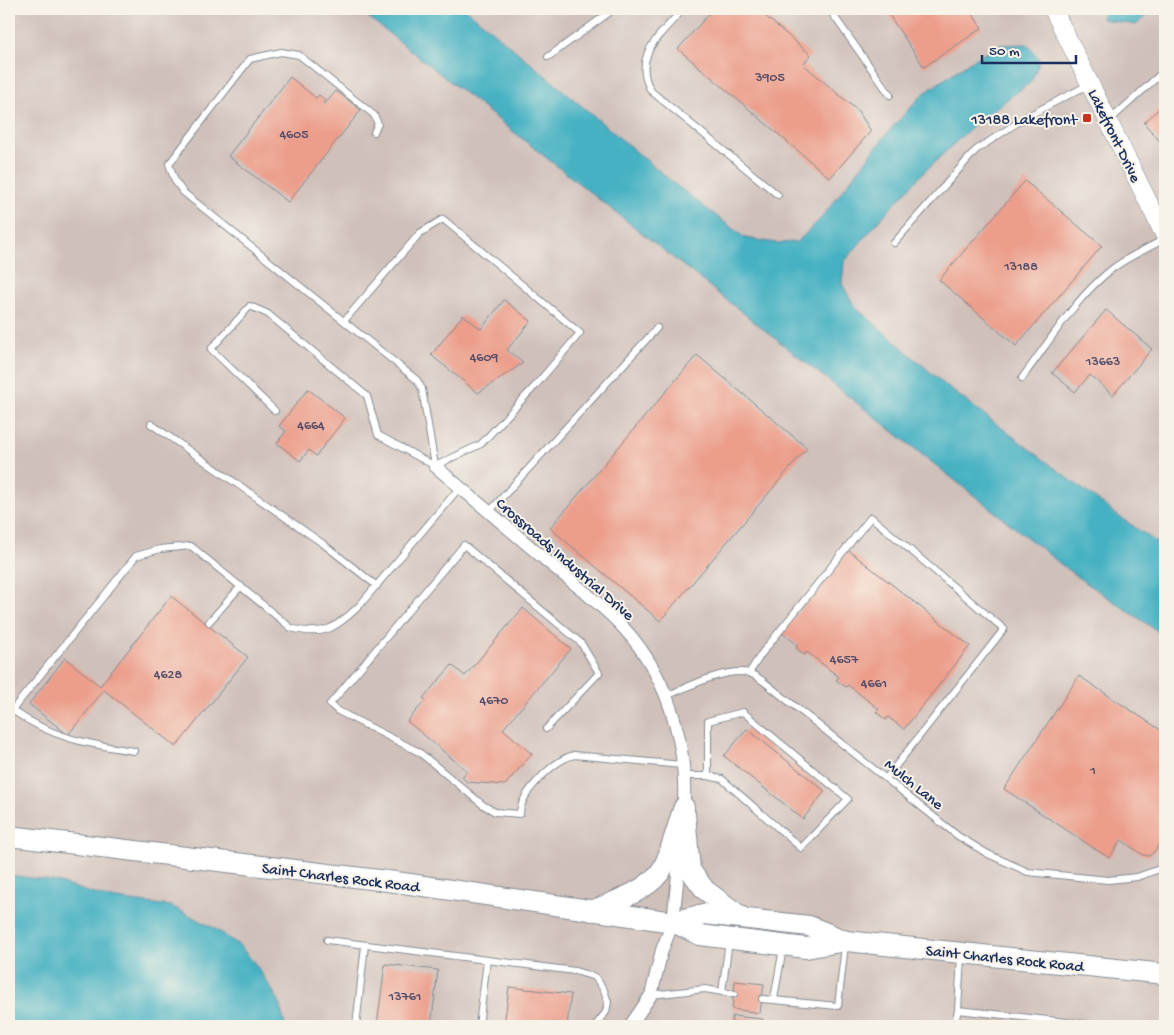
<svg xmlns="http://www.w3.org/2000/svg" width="1174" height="1035" viewBox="0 0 1174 1035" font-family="'Gochi Hand',sans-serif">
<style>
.industrial{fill:#cfc0ba}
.water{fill:#45b1c2;stroke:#307090}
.building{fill:#ec9e8b}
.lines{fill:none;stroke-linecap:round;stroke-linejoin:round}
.lane-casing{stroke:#848a92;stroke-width:8}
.street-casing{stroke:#848a92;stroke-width:14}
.secondary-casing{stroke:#848a92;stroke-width:19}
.primary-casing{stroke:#848a92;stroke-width:22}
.lane{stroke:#fff;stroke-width:6}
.street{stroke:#fff;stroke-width:12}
.secondary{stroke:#fff;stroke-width:18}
.primary{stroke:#fff;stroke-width:20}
.poi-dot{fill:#c8321e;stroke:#f7f3e8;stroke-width:2}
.labels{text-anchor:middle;stroke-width:4;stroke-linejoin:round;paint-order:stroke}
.number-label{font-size:14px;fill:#4f4b69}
.poi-label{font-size:16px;fill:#1b2f5e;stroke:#f7f3e8;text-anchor:end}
.street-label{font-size:16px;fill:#1b2f5e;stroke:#f7f3e8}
</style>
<rect width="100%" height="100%" fill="#f7f3e8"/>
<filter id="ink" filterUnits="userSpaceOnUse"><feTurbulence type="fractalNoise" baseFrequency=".02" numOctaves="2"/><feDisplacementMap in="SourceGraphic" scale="10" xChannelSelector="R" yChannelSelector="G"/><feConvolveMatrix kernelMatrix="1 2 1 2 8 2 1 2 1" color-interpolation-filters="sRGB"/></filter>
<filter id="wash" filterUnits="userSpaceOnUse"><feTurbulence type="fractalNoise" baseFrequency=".0096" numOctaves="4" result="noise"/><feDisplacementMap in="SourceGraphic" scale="20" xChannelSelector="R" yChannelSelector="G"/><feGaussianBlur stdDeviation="1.12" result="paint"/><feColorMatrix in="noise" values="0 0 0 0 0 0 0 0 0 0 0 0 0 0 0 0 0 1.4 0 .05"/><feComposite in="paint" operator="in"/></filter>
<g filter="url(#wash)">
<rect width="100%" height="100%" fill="#eee4c6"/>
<!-- industrial -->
<rect class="industrial" x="9" y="9" width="1156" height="1017"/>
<!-- water -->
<g class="water">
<path d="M 358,9 L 466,9 L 676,185 L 745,238 L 776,243 L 797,242 L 822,217 L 888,132 L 923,94 L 969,62 L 1000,45 L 1027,44 L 1040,60 L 1031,82 L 979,120 L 922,174 L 877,223 L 844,262 L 842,284 L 855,307 L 950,389 L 1117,515 L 1165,548 L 1165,636 L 1076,576 Z"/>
<path d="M 1102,9 L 1155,9 L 1136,25 L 1102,19 Z"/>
<path d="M 9,875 L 53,881 L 108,898 L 171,906 L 214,928 L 239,945 L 256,965 L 279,1001 L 285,1026 L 9,1026 Z"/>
</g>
<g id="blocks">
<!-- building -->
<g class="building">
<path d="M 713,9 L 757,9 L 811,55 L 803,64 L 858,111 L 871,131 L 830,178 L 678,49 Z"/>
<path d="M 885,9 L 969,9 L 982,28 L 924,67 Z"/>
<path d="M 290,77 L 316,98 L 319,95 L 325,100 L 323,103 L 325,104 L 336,91 L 361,110 L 288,202 L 228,156 Z"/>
<path d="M 1165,103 L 1165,147 L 1144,123 Z"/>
<path d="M 1025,181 L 1102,246 L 1016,346 L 939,280 Z"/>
<path d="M 504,300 L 531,321 L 507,350 L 523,363 L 478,393 L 431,355 L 463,315 L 481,329 Z"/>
<path d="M 1106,310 L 1152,349 L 1113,395 L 1090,375 L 1075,392 L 1052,373 Z"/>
<path d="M 697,355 L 807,448 L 660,621 L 550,528 Z"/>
<path d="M 308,389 L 345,418 L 316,456 L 309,450 L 300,461 L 277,443 L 286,431 L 279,426 Z"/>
<path d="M 848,550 L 970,646 L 904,729 L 888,717 L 886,720 L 876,712 L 879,709 L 848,685 L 846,687 L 836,680 L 839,677 L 807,652 L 805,655 L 796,648 L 798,645 L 782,633 Z"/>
<path d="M 171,596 L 248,657 L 176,747 L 104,690 L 68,735 L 29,704 L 65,658 L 100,686 Z"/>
<path d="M 523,608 L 571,649 L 503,729 L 532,754 L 505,785 L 467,782 L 462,777 L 467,771 L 407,721 L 426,700 L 423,698 L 452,665 L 465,676 Z"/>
<path d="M 1079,676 L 1165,733 L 1165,775 L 1159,784 L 1165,788 L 1165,836 L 1154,852 L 1149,856 L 1143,855 L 1121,840 L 1109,858 L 1004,789 Z"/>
<path d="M 747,729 L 825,791 L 803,819 L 724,756 Z"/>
<path d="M 385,964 L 438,970 L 431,1026 L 377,1026 Z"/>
<path d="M 735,981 L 764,984 L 760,1013 L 732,1009 Z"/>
<path d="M 509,987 L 571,994 L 567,1026 L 504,1026 Z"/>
<path d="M 732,1016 L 763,1019 L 762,1026 L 726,1026 L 727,1024 L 732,1025 Z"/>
</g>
</g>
</g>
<g filter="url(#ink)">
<use href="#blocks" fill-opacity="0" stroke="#848a92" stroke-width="1"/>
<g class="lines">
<defs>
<g id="lane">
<path d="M 683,9 C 661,35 631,55 651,91 L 778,195"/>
<path d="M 829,9 L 890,95"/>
<path d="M 548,57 L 614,9"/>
<path d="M 1109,121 L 1165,70"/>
<path d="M 374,132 L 378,124 L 374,115 L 299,55 L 281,52 L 250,59 L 169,164 L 175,181 L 183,192 L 417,380 L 422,389 L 435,466"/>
<path d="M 894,243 L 976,150 L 1026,117 L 1090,84"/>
<path d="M 344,321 L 420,233 L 443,219 L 580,333 L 535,386 L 481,444 L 435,466"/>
<path d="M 1022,378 C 1050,341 1075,298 1112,269 C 1128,257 1147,248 1165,239"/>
<path d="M 275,411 L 211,349 L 250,306 L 268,314 L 367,396 L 378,435 L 435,466"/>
<path d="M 151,424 L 322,543 L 377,586"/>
<path d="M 489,512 L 657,328"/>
<path d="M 1164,518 L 1165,515"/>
<path d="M 209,622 L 241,586"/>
<path d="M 749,673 L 762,653 L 871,517 L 1004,629 L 887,777"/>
<path d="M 666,696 C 688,687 726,667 749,673 C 754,675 759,678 763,681 L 958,836 L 988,854 L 1028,872 L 1108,880 L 1137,877 L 1165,867"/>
<path d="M 12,710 C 52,738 87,744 134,751"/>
<path d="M 9,714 L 136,556 L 160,549 L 191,546 L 291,628 C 324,637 336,628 359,606 L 460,487"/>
<path d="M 546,729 L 599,673 L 581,643 L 464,545 L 330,704 L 338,711 L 419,752 L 483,805 L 495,812 L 520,814 C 520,793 554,760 574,755 L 682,765"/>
<path d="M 683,776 L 708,776 L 722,779 L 801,848 L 848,799 L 743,712 L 708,721 L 708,776"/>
<path d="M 327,940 L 575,971 L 595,977 L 604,990 L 608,1002 L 606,1012 L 595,1026"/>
<path d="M 961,956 L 958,1010 L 1102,1026"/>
<path d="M 722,992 L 729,941"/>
<path d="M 651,995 L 705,989 L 734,994"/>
<path d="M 762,999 L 838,1006 L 845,945"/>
<path d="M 774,999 L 783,948"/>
<path d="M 356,1026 L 365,945"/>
<path d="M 479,1026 L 487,960"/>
<path d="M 954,1026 L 958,1010"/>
</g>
<g id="street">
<path d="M 435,466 C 473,498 510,530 548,562 C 570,580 593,598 614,618 C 666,668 690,743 683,815"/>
<path d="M 630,1026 L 651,995 L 662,950 L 673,922 L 681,845"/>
</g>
<path id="secondary" d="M 1053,9 L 1165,236"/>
<g id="primary">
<path d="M 685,814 L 690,870 L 705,890 L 743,918"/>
<path d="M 9,836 L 396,882 L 673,922 L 700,935 L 806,948 L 846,941 L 1165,974"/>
<path d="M 592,911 C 615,901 652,890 664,866 C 672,848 677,827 684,807"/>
<path d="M 673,922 L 704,914 L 809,926 L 846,941"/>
</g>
</defs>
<!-- lane casing -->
<use href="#lane" class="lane-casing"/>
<!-- street casing -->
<use href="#street" class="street-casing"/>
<!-- secondary casing -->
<use href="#secondary" class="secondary-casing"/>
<!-- primary casing -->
<use href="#primary" class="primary-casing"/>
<!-- lane -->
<use href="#lane" class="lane"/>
<!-- street -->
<use href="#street" class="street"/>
<!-- secondary -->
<use href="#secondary" class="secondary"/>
<!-- primary -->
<use href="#primary" class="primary"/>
</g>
</g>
<!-- markers -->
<rect class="poi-dot" x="1082" y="113" width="10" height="10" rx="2.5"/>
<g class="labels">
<!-- number labels -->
<g class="number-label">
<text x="770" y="81">3905</text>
<text x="294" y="138">4605</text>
<text x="1021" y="270">13188</text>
<text x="484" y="361">4609</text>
<text x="1103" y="365">13663</text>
<text x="311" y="429">4664</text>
<text x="844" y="663">4657</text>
<text x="168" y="678">4628</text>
<text x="874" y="687">4661</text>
<text x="494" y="704">4670</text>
<text x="1093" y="774">1</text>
<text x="405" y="1000">13761</text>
</g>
<!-- poi labels -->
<g class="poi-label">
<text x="1077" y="124">13188 Lakefront</text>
</g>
<!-- street labels -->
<g class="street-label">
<text transform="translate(1116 135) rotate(64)" y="6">Lakefront Drive</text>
<text transform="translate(566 558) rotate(41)" y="6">Crossroads Industrial Drive</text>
<text transform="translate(915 783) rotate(39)" y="6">Mulch Lane</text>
<text transform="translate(341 876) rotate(7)" y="6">Saint Charles Rock Road</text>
<text transform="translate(1005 957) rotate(6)" y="6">Saint Charles Rock Road</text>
</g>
</g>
<!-- margin -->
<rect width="1174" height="1035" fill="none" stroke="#f7f3e8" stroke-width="30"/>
<!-- scale -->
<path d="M982 55v8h94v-8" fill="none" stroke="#1b2f5e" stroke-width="2.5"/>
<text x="989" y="55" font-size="15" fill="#1b2f5e" stroke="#f7f3e8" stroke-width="4" paint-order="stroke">50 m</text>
</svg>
